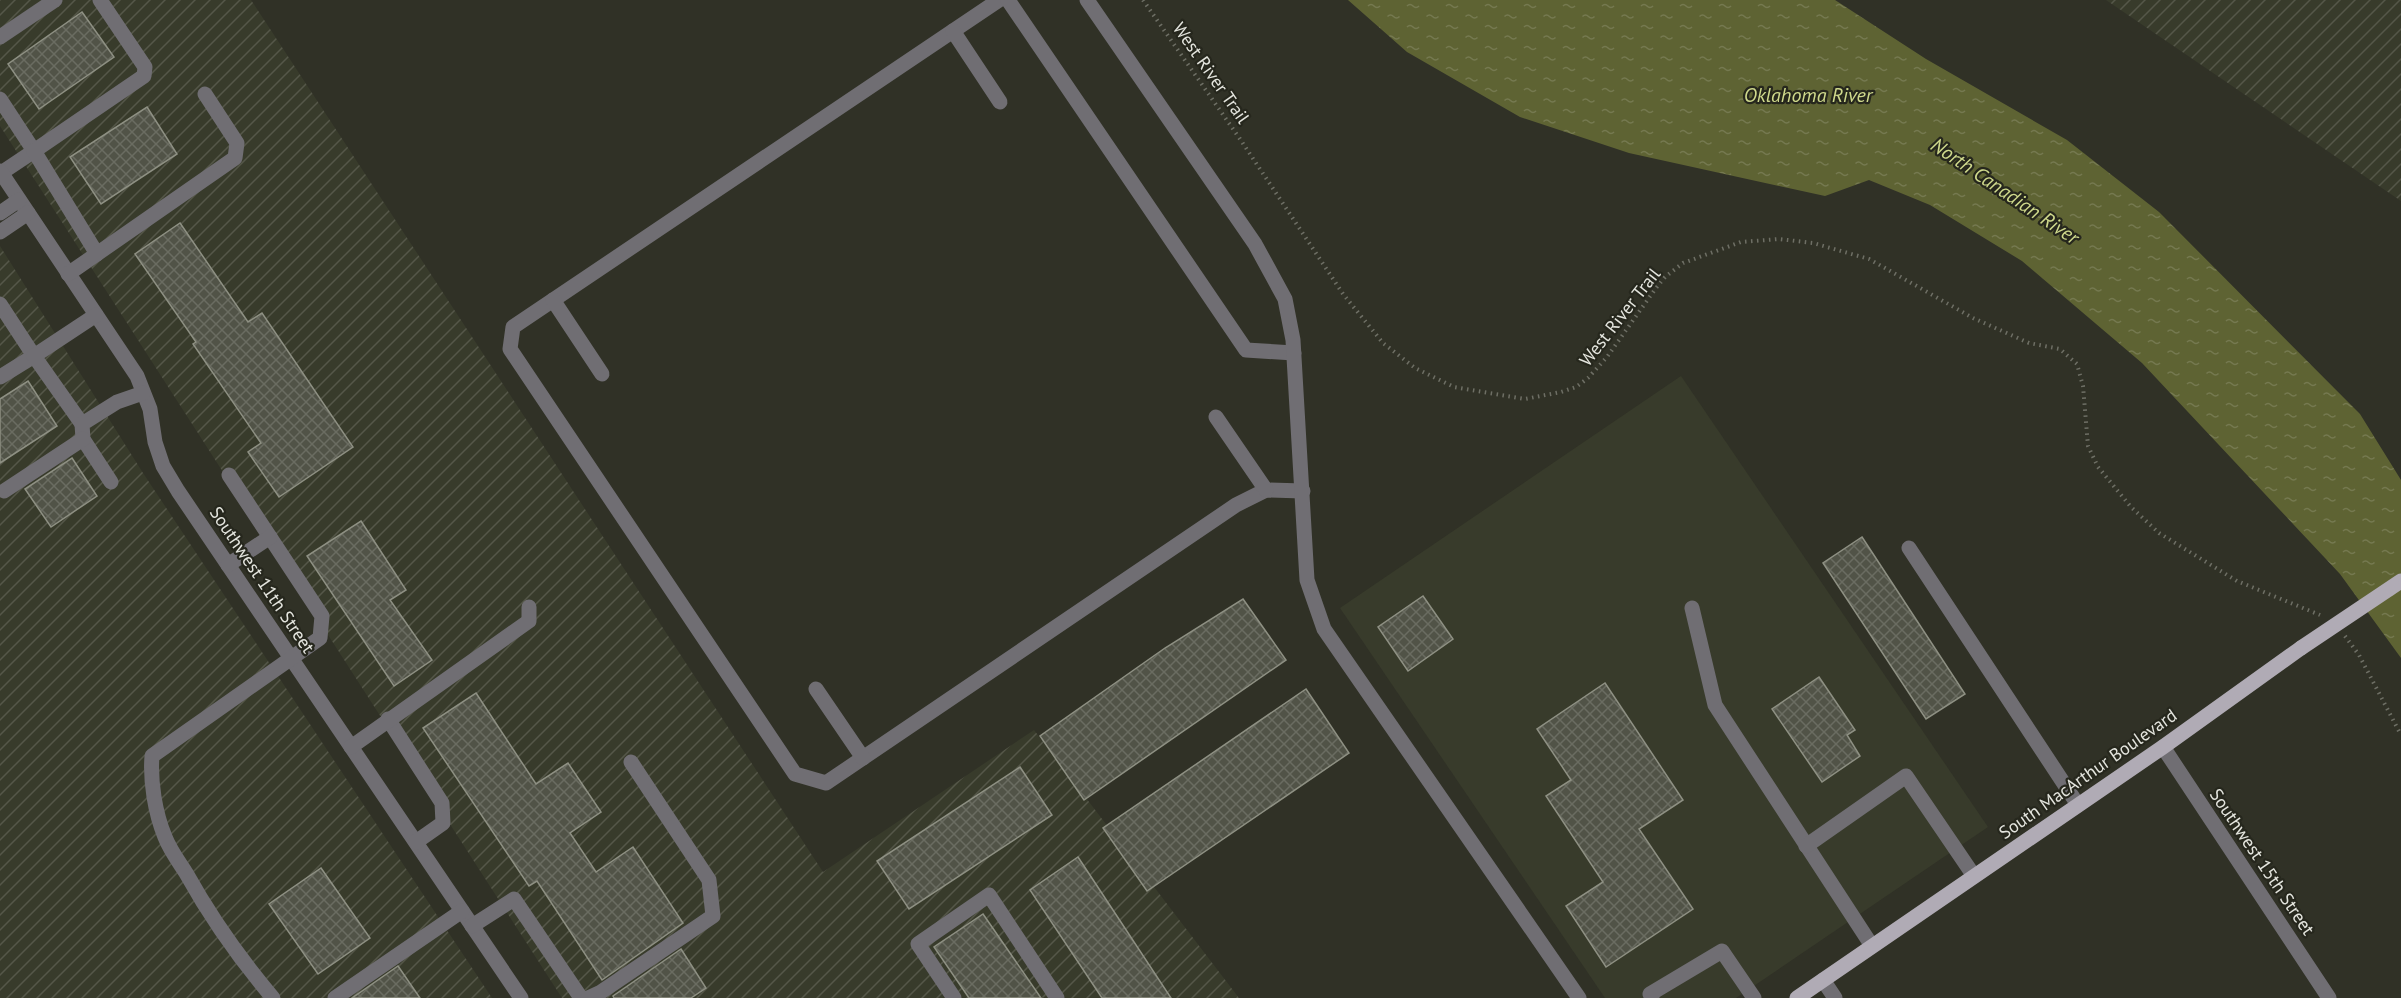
<svg xmlns="http://www.w3.org/2000/svg" width="2401" height="998" viewBox="0 0 2401 998" font-family="'PT Sans',sans-serif">
<style>
.built{fill:#383b2b}
.industrial{fill:url(#industrial-furrows)}
.water{fill:url(#water-ripples)}
.building{fill:url(#building-cross-hatch);stroke:#8e9083;stroke-width:1.5}
.lines{fill:none;stroke-linecap:round;stroke-linejoin:round}
.path{stroke:#6e6f65;stroke-width:4;stroke-dasharray:1.5 4.5;stroke-linecap:butt}
.minor{stroke:#706e73;stroke-width:15}
.major{stroke:#b0abb5;stroke-width:15}
.major-bridge{stroke:#b0abb5;stroke-width:15}
.labels{text-anchor:middle;stroke-width:4.5;stroke-linejoin:round;paint-order:stroke}
.street-label{font-size:18px;fill:#e4e5de;stroke:#26271d}
.water-label{font-size:20px;font-style:italic;fill:#cfd98c;stroke:#26271d}
</style>
<defs>
<pattern id="industrial-furrows" width="10" height="10" patternUnits="userSpaceOnUse" patternTransform="scale(1.5)"><rect width="10" height="10" fill="#383b2b"/><path d="M-1 1l2-2M0 10L10 0M9 11l2-2" fill="none" stroke="#555749"/></pattern>
<pattern id="water-ripples" width="26" height="14" patternUnits="userSpaceOnUse" patternTransform="scale(1.5)"><rect width="26" height="14" fill="#5e6333"/><path d="M2 4q2-2 4 0t4 0M15 11q2-2 4 0t4 0" fill="none" stroke="#757950"/></pattern>
<pattern id="building-cross-hatch" width="8" height="8" patternUnits="userSpaceOnUse" patternTransform="scale(1.5)"><rect width="8" height="8" fill="#515347"/><path d="M0 0l8 8M0 8l8-8" fill="none" stroke="#6a6c61"/></pattern>
</defs>
<rect width="100%" height="100%" fill="#303126"/>
<!-- built -->
<path class="built" d="M 1681,376 L 1988,827 L 1736,998 L 1605,998 L 1340,608 Z"/>
<!-- industrial -->
<g class="industrial">
<path d="M 0,0 L 251,0 L 823,872 L 1034,730 L 1239,998 L 562,998 L 0,126 Z"/>
<path d="M 2106,0 L 2401,0 L 2401,201 Z"/>
<path d="M 0,246 L 143,473 L 492,998 L 0,998 Z"/>
</g>
<!-- water -->
<path class="water" d="M 1348,0 L 1835,0 L 1926,59 L 2067,140 L 2159,212 L 2360,414 L 2401,480 L 2401,658 L 2340,574 L 2142,363 L 2022,261 L 1930,205 L 1869,180 L 1825,196 L 1629,153 L 1520,117 L 1407,52 Z"/>
<!-- building -->
<g class="building">
<path d="M 82,12 L 114,57 L 39,109 L 8,64 Z"/>
<path d="M 147,107 L 177,154 L 101,204 L 70,157 Z"/>
<path d="M 180,223 L 248,322 L 262,313 L 353,447 L 279,497 L 248,452 L 261,443 L 193,344 L 196,342 L 135,254 Z"/>
<path d="M 28,381 L 57,426 L 0,463 L 0,399 Z"/>
<path d="M 72,458 L 97,496 L 51,527 L 25,489 Z"/>
<path d="M 361,521 L 406,590 L 390,600 L 432,660 L 394,686 L 307,556 Z"/>
<path d="M 1862,537 L 1965,694 L 1926,719 L 1823,563 Z"/>
<path d="M 1423,596 L 1453,639 L 1408,671 L 1378,627 Z"/>
<path d="M 1243,599 L 1286,660 L 1084,800 L 1040,736 L 1165,648 Z"/>
<path d="M 1819,677 L 1855,730 L 1847,735 L 1860,756 L 1822,782 L 1772,709 Z"/>
<path d="M 1605,683 L 1683,800 L 1639,829 L 1693,909 L 1606,967 L 1566,906 L 1603,882 L 1546,796 L 1571,780 L 1537,729 Z"/>
<path d="M 1306,689 L 1349,753 L 1147,891 L 1103,828 Z"/>
<path d="M 476,693 L 536,784 L 568,763 L 601,812 L 570,833 L 596,872 L 633,847 L 683,923 L 602,980 L 537,881 L 529,886 L 423,728 Z"/>
<path d="M 1020,767 L 1052,815 L 909,909 L 877,861 Z"/>
<path d="M 1078,857 L 1171,998 L 1102,998 L 1030,890 Z"/>
<path d="M 321,868 L 370,938 L 318,974 L 269,904 Z"/>
<path d="M 983,914 L 1041,998 L 969,998 L 934,947 Z"/>
<path d="M 681,949 L 706,988 L 691,998 L 614,998 L 613,996 Z"/>
<path d="M 398,966 L 420,998 L 352,998 Z"/>
</g>
<g class="lines">
<!-- path -->
<g class="path">
<path d="M 1143,0 L 1240,139 L 1343,294 L 1383,343 L 1415,368 L 1454,387 L 1525,399 L 1561,392 L 1576,387 L 1588,378 L 1607,357 L 1656,288 L 1665,277 L 1683,263 L 1741,242 L 1779,239 L 1813,243 L 1869,259 L 1973,318 L 2029,343 L 2060,349 L 2077,364 L 2083,386 L 2088,446 L 2098,467 L 2131,507 L 2159,533 L 2237,581 L 2320,615"/>
<path d="M 2345,636 L 2359,655 L 2401,735"/>
</g>
<!-- minor -->
<g class="minor">
<path d="M 999,0 L 513,327 L 510,349 L 795,774 L 826,783 L 1236,505 L 1266,490 L 1303,491"/>
<path d="M 1008,0 L 1246,350 L 1294,353"/>
<path d="M 1087,0 L 1255,244 L 1285,299 L 1293,340 L 1307,580 L 1324,629 L 1579,998"/>
<path d="M 953,31 L 1000,102"/>
<path d="M 0,37 L 55,0"/>
<path d="M 0,99 L 34,151 L 1,173"/>
<path d="M 0,171 L 137,376 L 150,409 L 155,442 L 163,466 L 178,491 L 521,998"/>
<path d="M 0,213 L 19,200"/>
<path d="M 0,232 L 28,213"/>
<path d="M 97,254 L 34,151 L 144,76 L 145,67 L 100,0"/>
<path d="M 68,274 L 235,158 L 237,143 L 205,94"/>
<path d="M 553,300 L 602,374"/>
<path d="M 0,304 L 34,356 L 0,377"/>
<path d="M 1216,417 L 1266,490"/>
<path d="M 82,424 L 34,356 L 96,315"/>
<path d="M 229,475 L 322,616 L 320,638 L 152,756 C 150,781 155,813 165,837 C 170,850 179,862 186,873 C 211,918 240,959 273,998"/>
<path d="M 111,482 L 83,439 L 82,424 L 117,402 L 143,393"/>
<path d="M 4,491 L 83,439"/>
<path d="M 1909,548 L 2078,805"/>
<path d="M 228,565 L 270,537"/>
<path d="M 1692,608 L 1715,705 L 1872,946"/>
<path d="M 816,689 L 863,758"/>
<path d="M 388,719 L 442,803 L 443,823 L 416,842"/>
<path d="M 351,747 L 529,621 L 529,607"/>
<path d="M 2163,747 L 2329,998"/>
<path d="M 1806,846 L 1906,776 L 1974,876"/>
<path d="M 472,926 L 514,899 L 581,998"/>
<path d="M 1823,980 L 1835,998"/>
<path d="M 335,998 L 462,911"/>
<path d="M 588,998 L 601,992 L 713,916 L 709,880 L 631,762"/>
<path d="M 954,998 L 918,944 L 989,895 L 1057,998"/>
<path d="M 1652,998 L 1650,994 L 1722,951 L 1754,998"/>
</g>
<!-- major -->
<path class="major" d="M 1797,998 L 2163,747 L 2301,648"/>
<!-- major-bridge -->
<path class="major-bridge" d="M 2301,648 L 2401,581"/>
</g>
<g class="labels">
<!-- street labels -->
<g class="street-label">
<text transform="translate(1211 73) rotate(55)" y="6">West River Trail</text>
<text transform="translate(1620 317) rotate(-52)" y="6">West River Trail</text>
<text transform="translate(262 580) rotate(56)" y="6">Southwest 11th Street</text>
<text transform="translate(2088 774) rotate(-35)" y="6">South MacArthur Boulevard</text>
<text transform="translate(2262 862) rotate(56)" y="6">Southwest 15th Street</text>
</g>
<!-- water labels -->
<g class="water-label">
<text x="1808" y="102">Oklahoma River</text>
<text transform="translate(2005 191) rotate(34)" y="7">North Canadian River</text>
</g>
</g>
</svg>
